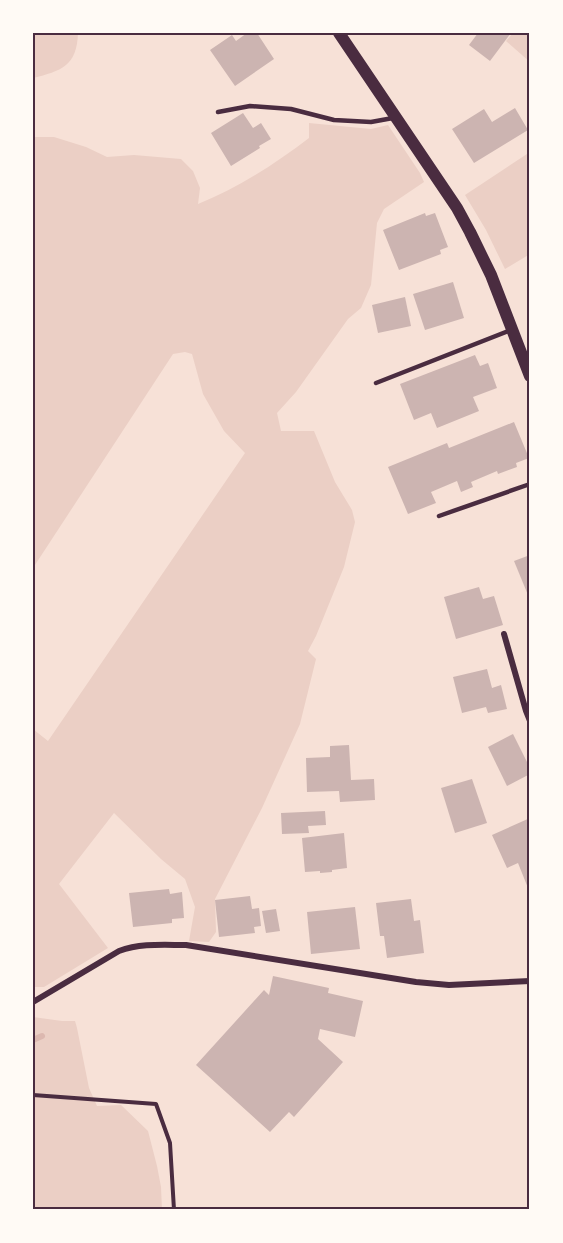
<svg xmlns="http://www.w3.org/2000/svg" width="563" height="1243" viewBox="0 0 563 1243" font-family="'Fira Sans Condensed',sans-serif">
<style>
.green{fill:#ebcfc5}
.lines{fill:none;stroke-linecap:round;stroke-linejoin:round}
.stream{stroke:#dcb8b0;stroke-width:6}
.building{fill:#ccb4b1}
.path{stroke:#4a2c40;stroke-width:4}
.service{stroke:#4a2c40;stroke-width:4.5}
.minor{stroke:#4a2c40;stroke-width:6}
.secondary{stroke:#4a2c40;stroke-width:12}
.neatline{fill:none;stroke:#4a2c40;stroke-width:2}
</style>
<rect width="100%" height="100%" fill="#f7e1d7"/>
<!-- green -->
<g class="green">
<path d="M 33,33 L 78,33 C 77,66 61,71 33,78 Z"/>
<path d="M 513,33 L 530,33 L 530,62 L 506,41 Z"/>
<path d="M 309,123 L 371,129 L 388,125 L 420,173 L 424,182 L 384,209 L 377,223 L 371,285 L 361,308 L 348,319 L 296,392 L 277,413 L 281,431 L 314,431 L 335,482 L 352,510 L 355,522 L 344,567 L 316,636 L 308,651 L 316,659 L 300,724 L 262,808 L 215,899 L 216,932 L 209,942 L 189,941 L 195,907 L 185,879 L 161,859 L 114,813 L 59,884 L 108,948 L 44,987 L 33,987 L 33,729 L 48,741 L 245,453 L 224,431 L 203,394 L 192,354 L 185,352 L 173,354 L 33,568 L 33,137 L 54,137 L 86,147 L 107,157 L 134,155 L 181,159 L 193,171 L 200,188 L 198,204 C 238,188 275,164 309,138 Z"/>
<path d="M 530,152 L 530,254 L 505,269 L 486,230 L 465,195 Z"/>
<path d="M 33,1017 L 62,1021 L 75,1021 L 77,1028 L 89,1088 L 97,1106 L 121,1105 L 148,1131 L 157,1166 L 161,1187 L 162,1210 L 33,1210 Z"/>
</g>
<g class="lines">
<!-- stream -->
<path class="stream" d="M 33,1040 L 42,1036"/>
</g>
<!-- building -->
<g class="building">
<path d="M 247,33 L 257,33 L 274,59 L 235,86 L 210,50 L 232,35 L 236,41 Z"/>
<path d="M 478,33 L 511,33 L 490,61 L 469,45 Z"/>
<path d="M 515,108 L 528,130 L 474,163 L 452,129 L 484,109 L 492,122 Z"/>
<path d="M 243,113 L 253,128 L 261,123 L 271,139 L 259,146 L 260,148 L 231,166 L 211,133 Z"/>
<path d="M 425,213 L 426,216 L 435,213 L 448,247 L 440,250 L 441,254 L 399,270 L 383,230 Z"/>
<path d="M 453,282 L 464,318 L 425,330 L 413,294 Z"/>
<path d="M 405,297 L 411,326 L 378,333 L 372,305 Z"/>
<path d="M 475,355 L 480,366 L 488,363 L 497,388 L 473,397 L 479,411 L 437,428 L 431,413 L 414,420 L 400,384 Z"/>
<path d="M 514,422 L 529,458 L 516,463 L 517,467 L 498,474 L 497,471 L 471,482 L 473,487 L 461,492 L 457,481 L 431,492 L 436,503 L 408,514 L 388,467 L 447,443 L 449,448 Z"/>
<path d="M 530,555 L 530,594 L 528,595 L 514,561 Z"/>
<path d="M 479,587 L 483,599 L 494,596 L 503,625 L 456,639 L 444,597 Z"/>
<path d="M 487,669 L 492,688 L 501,685 L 507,709 L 488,713 L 486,707 L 462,713 L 453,677 Z"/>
<path d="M 513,734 L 530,768 L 530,774 L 507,786 L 488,747 Z"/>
<path d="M 349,745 L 351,780 L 374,779 L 375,800 L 340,802 L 339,791 L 307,792 L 306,758 L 330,757 L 330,746 Z"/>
<path d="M 472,779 L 487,823 L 455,833 L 441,788 Z"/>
<path d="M 325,811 L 326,825 L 308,826 L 309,833 L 282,834 L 281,813 Z"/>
<path d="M 530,818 L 530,887 L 528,888 L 518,863 L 507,868 L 492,835 Z"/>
<path d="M 344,833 L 347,868 L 332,870 L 332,872 L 320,873 L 320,871 L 305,872 L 302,838 Z"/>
<path d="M 169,889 L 170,894 L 182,892 L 184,918 L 172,919 L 172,923 L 133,927 L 129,893 Z"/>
<path d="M 250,896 L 252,909 L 259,908 L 261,926 L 254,927 L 255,933 L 219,937 L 215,900 Z"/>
<path d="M 411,899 L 414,921 L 420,920 L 424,953 L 387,958 L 384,936 L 380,936 L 376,903 Z"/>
<path d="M 355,907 L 360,949 L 311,954 L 307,912 Z"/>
<path d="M 276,909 L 280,931 L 266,933 L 262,911 Z"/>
<path d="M 273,976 L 329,988 L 328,993 L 363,1001 L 355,1037 L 320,1029 L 318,1039 L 343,1062 L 294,1117 L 289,1112 L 270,1132 L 196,1065 L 264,990 L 269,995 Z"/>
</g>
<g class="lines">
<!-- path -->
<path class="path" d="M 33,1095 L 156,1104 L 170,1143 L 174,1210"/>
<!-- service -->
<g class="service">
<path d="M 218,112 L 250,106 L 291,109 L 334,120 L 371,122 L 393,118"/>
<path d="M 376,383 L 511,330"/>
<path d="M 439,516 L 530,484"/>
</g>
<!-- minor -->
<g class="minor">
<path d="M 504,634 L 526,711 L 530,721"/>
<path d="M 33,1002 L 119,951 C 141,943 163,945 186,945 L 416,982 L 449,985 L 530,981"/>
</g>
<!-- secondary -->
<path class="secondary" d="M 339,33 L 457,208 L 470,232 L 491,275 L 530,376"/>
</g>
<!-- border -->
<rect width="563" height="1243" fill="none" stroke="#fffaf5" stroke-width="69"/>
<rect x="34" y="34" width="494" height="1174" class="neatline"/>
</svg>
